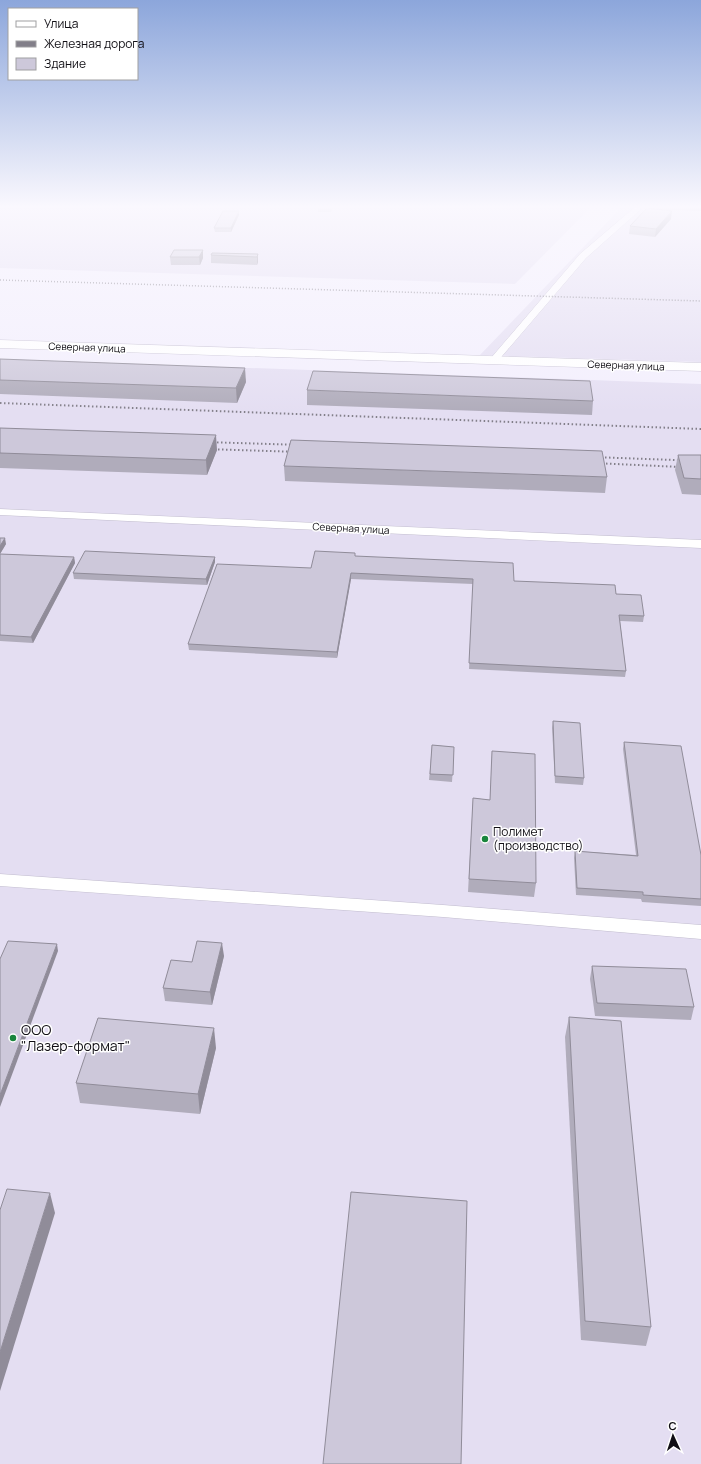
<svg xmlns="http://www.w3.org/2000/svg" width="701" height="1464" viewBox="0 0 701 1464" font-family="Manrope,sans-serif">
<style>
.built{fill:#e4def2}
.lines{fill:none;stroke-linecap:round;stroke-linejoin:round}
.street-casing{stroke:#c2bdcf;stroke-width:1}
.secondary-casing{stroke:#c2bdcf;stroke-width:1}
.street{fill:#fff;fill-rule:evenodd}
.secondary{fill:#fff;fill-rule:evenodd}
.rail-far1{stroke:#827f89;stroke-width:1.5;stroke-dasharray:1 2;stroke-linecap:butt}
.rail{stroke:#827f89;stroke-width:2;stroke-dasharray:1.5 2.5;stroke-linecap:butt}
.wall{fill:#b0acbb}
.shaded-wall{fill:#908c99}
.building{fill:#cdc8da;stroke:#908c99}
.poi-dot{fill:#19853c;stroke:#fff;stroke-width:1.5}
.labels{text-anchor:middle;stroke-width:3;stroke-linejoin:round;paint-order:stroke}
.far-street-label{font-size:10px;fill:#100e14;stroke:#fff}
.poi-label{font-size:12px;fill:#100e14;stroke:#fff;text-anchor:start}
.near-poi-label{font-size:14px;fill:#100e14;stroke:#fff;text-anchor:start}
</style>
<rect width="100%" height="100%" fill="#f3effd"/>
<!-- built -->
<g class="built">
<path d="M 0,208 L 590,208 L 515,284 L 0,268 Z"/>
<path d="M 618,208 L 701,208 L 701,362 L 480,355 L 618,211 Z"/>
<path d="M 0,359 L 701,384 L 701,1464 L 0,1464 Z"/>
</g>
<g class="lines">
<defs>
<g id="street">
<path d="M 634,208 L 640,208 L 640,210 L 586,258 L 497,362 L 491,362 L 489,360 L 491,358 L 580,254 Z"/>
<path d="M 0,509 L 701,540 L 701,548 L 0,515 Z"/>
<path d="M 0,874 L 443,905 L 701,925 L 701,939 L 443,917 L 0,886 Z"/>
</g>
<path id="secondary" d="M 0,340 L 701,363 L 701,371 L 0,348 Z"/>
</defs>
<!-- street casing -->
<use href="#street" class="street-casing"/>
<!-- secondary casing -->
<use href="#secondary" class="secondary-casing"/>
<!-- street -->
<use href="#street" class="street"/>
<!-- secondary -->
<use href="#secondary" class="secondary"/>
<!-- rail-far1 -->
<path class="rail-far1" d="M 0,280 L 701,301"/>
<!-- rail -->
<g class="rail">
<path d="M 0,403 L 701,429"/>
<path d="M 205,442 L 301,445"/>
<path d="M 206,449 L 300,452"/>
<path d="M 593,457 L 701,461"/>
<path d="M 594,463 L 701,468"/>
</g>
</g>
<!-- wall -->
<g class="wall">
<path d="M 318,208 L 333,208 L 331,212 L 318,212 Z"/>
<path d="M 646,208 L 701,208 L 701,211 L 671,210 L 671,219 L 655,237 L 629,234 L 630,226 L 646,209 Z"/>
<path d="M 239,215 L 231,232 L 215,232 L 214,228 Z"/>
<path d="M 203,250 L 203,258 L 200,265 L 171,265 L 170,257 Z"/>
<path d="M 258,254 L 258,262 L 257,265 L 211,263 L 211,255 Z"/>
<path d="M 0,359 L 246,382 L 237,403 L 0,394 Z"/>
<path d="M 307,390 L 593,401 L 592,415 L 307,405 Z"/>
<path d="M 0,428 L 217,450 L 207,475 L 0,468 Z"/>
<path d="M 678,455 L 701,455 L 701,495 L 682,494 L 675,470 Z"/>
<path d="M 284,466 L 607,477 L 605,493 L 285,481 Z"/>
<path d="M 0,538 L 6,544 L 0,554 L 74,557 L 75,563 L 33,643 L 0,641 Z"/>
<path d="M 355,553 L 355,556 L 514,581 L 616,594 L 644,616 L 643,622 L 620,621 L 626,671 L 625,677 L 469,669 L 473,584 L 351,579 L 337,658 L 189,650 L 188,644 L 311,568 Z"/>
<path d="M 215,557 L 215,562 L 207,585 L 74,579 L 73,573 Z"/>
<path d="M 553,721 L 584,778 L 583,785 L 555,783 L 552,728 Z"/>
<path d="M 624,742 L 701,855 L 701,906 L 642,902 L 641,899 L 576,895 L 574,858 L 575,851 L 636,855 L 623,749 Z"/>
<path d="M 432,745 L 454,747 L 452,782 L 429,780 Z"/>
<path d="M 492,751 L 536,883 L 534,897 L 468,892 L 473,798 L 490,800 Z"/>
<path d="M 224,956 L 212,1005 L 165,1001 L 163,988 L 192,962 Z"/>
<path d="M 592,966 L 694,1007 L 691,1020 L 595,1016 L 590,979 Z"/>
<path d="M 569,1017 L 651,1327 L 646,1346 L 581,1340 L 565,1037 Z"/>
<path d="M 216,1048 L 200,1114 L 80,1103 L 76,1083 Z"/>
</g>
<!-- shaded-wall -->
<g class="shaded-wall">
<path d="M 239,211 L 239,215 L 231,232 L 231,228 Z"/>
<path d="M 672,211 L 671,219 L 655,237 L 656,229 Z"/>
<path d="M 203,250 L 203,258 L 200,265 L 199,257 Z"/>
<path d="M 258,254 L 258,262 L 257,265 L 257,257 Z"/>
<path d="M 245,368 L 246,382 L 237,403 L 236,388 Z"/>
<path d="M 216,435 L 217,450 L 207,475 L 206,460 Z"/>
<path d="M 5,538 L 6,544 L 0,554 L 0,546 Z"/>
<path d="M 74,557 L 75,563 L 33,643 L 31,637 Z"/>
<path d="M 215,557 L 215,562 L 207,585 L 206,579 Z"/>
<path d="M 351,573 L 351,579 L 337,658 L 337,652 Z"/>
<path d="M 222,943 L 224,956 L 212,1005 L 210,992 Z"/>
<path d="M 57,944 L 58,951 L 0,1107 L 0,1095 Z"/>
<path d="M 214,1028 L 216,1048 L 200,1114 L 198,1094 Z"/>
<path d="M 50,1193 L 55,1213 L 0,1391 L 0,1352 Z"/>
</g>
<!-- building -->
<g class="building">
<path d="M 647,208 L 672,211 L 656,229 L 630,226 Z"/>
<path d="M 223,211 L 239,211 L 231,228 L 214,228 Z"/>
<path d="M 174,250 L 203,250 L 199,257 L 170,257 Z"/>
<path d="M 212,253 L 258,254 L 257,257 L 211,255 Z"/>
<path d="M 0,359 L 245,368 L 236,388 L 0,380 Z"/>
<path d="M 313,371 L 590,381 L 593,401 L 307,390 Z"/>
<path d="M 0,428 L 216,435 L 206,460 L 0,453 Z"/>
<path d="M 291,440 L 602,451 L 607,477 L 284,466 Z"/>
<path d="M 678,455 L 701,455 L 701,479 L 684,478 Z"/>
<path d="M 0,538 L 5,538 L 0,546 Z"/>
<path d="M 85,551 L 215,557 L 206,579 L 73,573 Z"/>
<path d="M 315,551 L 355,553 L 355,556 L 513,563 L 514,581 L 615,585 L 616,594 L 641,595 L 644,616 L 619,615 L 626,671 L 469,663 L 473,579 L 351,573 L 337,652 L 188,644 L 217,564 L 311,568 Z"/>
<path d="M 0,554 L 74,557 L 31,637 L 0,635 Z"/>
<path d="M 553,721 L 580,723 L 584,778 L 555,776 Z"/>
<path d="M 624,742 L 681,746 L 701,855 L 701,899 L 643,895 L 643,892 L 577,888 L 575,851 L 638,856 Z"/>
<path d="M 432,745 L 454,747 L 453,775 L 430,774 Z"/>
<path d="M 492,751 L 535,754 L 536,883 L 469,879 L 473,798 L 490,800 Z"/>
<path d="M 8,941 L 57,944 L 0,1095 L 0,959 Z"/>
<path d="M 197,941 L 222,943 L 210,992 L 163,988 L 171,960 L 192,962 Z"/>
<path d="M 592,966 L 686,969 L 694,1007 L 597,1003 Z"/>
<path d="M 569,1017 L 621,1021 L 651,1327 L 585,1321 Z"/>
<path d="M 98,1018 L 214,1028 L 198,1094 L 76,1083 Z"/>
<path d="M 7,1189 L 50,1193 L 0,1352 L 0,1210 Z"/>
<path d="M 351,1192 L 467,1201 L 461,1464 L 323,1464 Z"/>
</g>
<!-- sky -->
<linearGradient id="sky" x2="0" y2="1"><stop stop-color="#8ca6db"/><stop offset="0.5" stop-color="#faf8fe"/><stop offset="1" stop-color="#faf8fe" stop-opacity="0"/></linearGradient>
<rect width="701" height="413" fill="url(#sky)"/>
<!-- markers -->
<g class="poi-dot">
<circle cx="485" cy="839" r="4"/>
<circle cx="13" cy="1038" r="4"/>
</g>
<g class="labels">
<!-- far-street labels -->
<g class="far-street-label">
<text transform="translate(87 347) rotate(2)" y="4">Северная улица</text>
<text transform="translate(626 365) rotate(2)" y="4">Северная улица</text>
<text transform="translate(351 528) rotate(3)" y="4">Северная улица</text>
</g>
<!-- poi labels -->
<g class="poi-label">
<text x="493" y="836">Полимет<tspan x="493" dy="14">(производство)</tspan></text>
</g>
<!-- near-poi labels -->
<g class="near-poi-label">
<text x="21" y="1035">ООО<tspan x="21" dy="16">"Лазер-формат"</tspan></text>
</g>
</g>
<!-- legend -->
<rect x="8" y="8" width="130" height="72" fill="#ffffff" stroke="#9f9fa1"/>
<rect x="16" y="21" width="20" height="6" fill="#ffffff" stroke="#9f9fa1"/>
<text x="44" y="28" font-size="12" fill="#100e14">Улица</text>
<rect x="16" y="41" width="20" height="6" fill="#827f89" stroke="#9f9fa1"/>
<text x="44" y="48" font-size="12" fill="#100e14">Железная дорога</text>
<rect x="16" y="58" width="20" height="12" fill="#cdc8da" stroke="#9f9fa1"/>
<text x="44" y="68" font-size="12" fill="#100e14">Здание</text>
<!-- north arrow -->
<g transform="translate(673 1436) rotate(357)" stroke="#ffffff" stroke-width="3" paint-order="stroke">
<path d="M0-3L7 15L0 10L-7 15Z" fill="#100e14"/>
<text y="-6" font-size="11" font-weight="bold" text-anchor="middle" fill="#100e14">С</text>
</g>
</svg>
